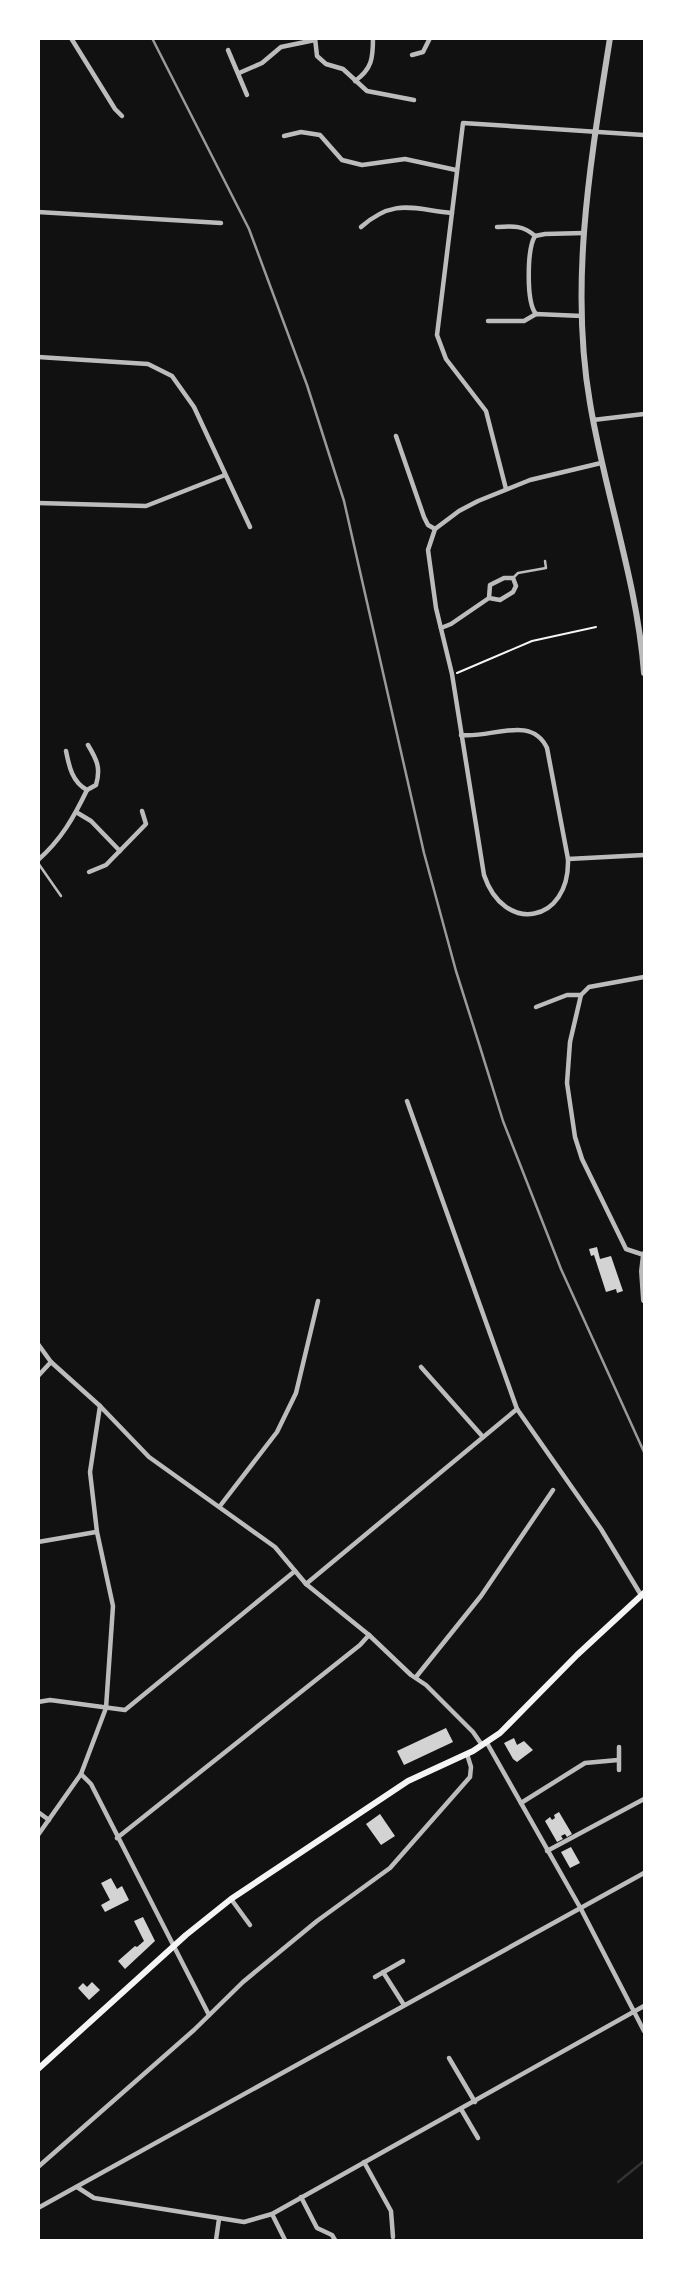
<svg xmlns="http://www.w3.org/2000/svg" width="683" height="2279" viewBox="0 0 683 2279" font-family="'Space Grotesk',sans-serif">
<style>
.lines{fill:none;stroke-linecap:round;stroke-linejoin:round}
.stream{stroke:#333;stroke-width:2.5}
.building{fill:#d3d3d3}
.path{stroke:#f5f5f5;stroke-width:2}
.service{stroke:#bcbcbc;stroke-width:2.5}
.minor{stroke:#bcbcbc;stroke-width:4.5}
.tertiary{stroke:#bcbcbc;stroke-width:6}
.secondary{stroke:#f5f5f5;stroke-width:6}
.rail{stroke:#9a9a9a;stroke-width:2.5}
</style>
<rect width="100%" height="100%" fill="#111"/>
<g class="lines">
<!-- stream -->
<path class="stream" d="M 618,2182 L 644,2161"/>
</g>
<!-- building -->
<g class="building">
<path d="M 597,1247 L 600,1259 L 611,1256 L 623,1291 L 617,1293 L 616,1289 L 606,1292 L 594,1255 L 591,1256 L 589,1249 Z"/>
<path d="M 446,1728 L 453,1742 L 404,1765 L 397,1751 Z"/>
<path d="M 514,1738 L 517,1745 L 524,1741 L 533,1750 L 517,1762 L 513,1759 L 504,1743 Z"/>
<path d="M 559,1812 L 572,1834 L 567,1837 L 565,1834 L 561,1836 L 563,1839 L 557,1842 L 545,1821 L 550,1817 L 552,1820 L 555,1818 L 554,1815 Z"/>
<path d="M 380,1814 L 395,1836 L 381,1845 L 366,1824 Z"/>
<path d="M 571,1847 L 580,1863 L 570,1868 L 561,1852 Z"/>
<path d="M 111,1878 L 117,1889 L 122,1886 L 129,1900 L 105,1912 L 101,1905 L 110,1900 L 101,1883 Z"/>
<path d="M 143,1917 L 155,1941 L 125,1969 L 118,1961 L 135,1946 L 137,1947 L 144,1941 L 134,1921 Z"/>
<path d="M 92,1982 L 100,1990 L 89,2000 L 78,1988 L 83,1983 L 87,1987 Z"/>
</g>
<g class="lines">
<!-- path -->
<path class="path" d="M 457,673 L 532,641 L 596,627"/>
<!-- service -->
<g class="service">
<path d="M 513,578 L 518,573 L 546,568 L 545,561"/>
<path d="M 38,863 L 61,896"/>
</g>
<!-- minor -->
<g class="minor">
<path d="M 71,38 L 115,109 L 122,116"/>
<path d="M 315,38 L 317,56 L 326,64 L 343,69 L 367,91 L 414,100"/>
<path d="M 228,50 L 247,95"/>
<path d="M 412,55 L 423,52 L 430,38"/>
<path d="M 239,73 L 262,63 L 281,47 L 315,40"/>
<path d="M 355,81 C 372,69 373,58 373,38"/>
<path d="M 284,136 L 301,132 L 320,135 L 342,160 L 362,165 L 405,159 L 456,170"/>
<path d="M 38,212 L 221,223"/>
<path d="M 361,227 C 394,198 412,209 452,213"/>
<path d="M 497,227 C 513,226 523,225 535,236 L 545,234 L 584,233"/>
<path d="M 535,236 C 527,249 526,302 536,314"/>
<path d="M 488,321 L 524,321 L 536,314 L 582,316"/>
<path d="M 38,357 L 148,364 L 172,376 L 194,407 L 250,527"/>
<path d="M 593,420 L 644,414"/>
<path d="M 396,436 L 424,517 L 428,525 L 435,529"/>
<path d="M 506,489 L 486,411 L 446,359 L 437,335 L 463,123 L 644,135"/>
<path d="M 38,503 L 146,506 L 225,475"/>
<path d="M 441,628 L 451,624 L 489,598 L 500,600 L 513,592 L 516,586 L 513,578 L 504,578 L 490,585 L 489,598"/>
<path d="M 461,735 C 490,739 531,714 547,748 L 568,859 L 644,855"/>
<path d="M 66,751 C 69,766 72,782 87,790 L 96,785 C 101,768 97,760 88,745"/>
<path d="M 76,812 L 91,821 L 120,851"/>
<path d="M 568,859 C 570,923 504,935 484,875 L 452,674 L 436,608 L 428,550 L 435,529 L 459,511 L 478,501 L 530,480 L 601,463"/>
<path d="M 38,860 C 61,840 74,817 87,790"/>
<path d="M 89,872 L 106,865 L 146,824 L 142,811"/>
<path d="M 536,1007 L 567,995 L 581,995"/>
<path d="M 407,1101 L 517,1409 L 601,1529 L 641,1595"/>
<path d="M 644,1255 L 626,1249 L 582,1159 L 575,1137 L 567,1083 L 570,1042 L 581,995 L 589,987 L 644,977"/>
<path d="M 38,1344 L 51,1362 L 100,1406 L 149,1457 L 275,1547 L 306,1584 L 369,1635 L 411,1675 L 426,1685 L 473,1732 L 482,1745"/>
<path d="M 421,1367 L 483,1437"/>
<path d="M 38,1376 L 51,1362"/>
<path d="M 220,1506 L 277,1432 L 296,1393 L 318,1301"/>
<path d="M 38,1542 L 96,1532"/>
<path d="M 306,1584 L 517,1409"/>
<path d="M 416,1677 L 481,1596 L 553,1490"/>
<path d="M 38,1702 L 50,1700 L 125,1710 L 295,1571"/>
<path d="M 487,1743 L 581,1909 L 644,2031"/>
<path d="M 619,1747 L 619,1770"/>
<path d="M 81,1774 L 91,1784 L 209,2015"/>
<path d="M 521,1803 L 585,1763 L 618,1760"/>
<path d="M 38,1812 L 49,1820"/>
<path d="M 38,1835 L 81,1774 L 106,1708 L 113,1606 L 97,1532 L 90,1472 L 100,1406"/>
<path d="M 117,1838 L 360,1645 L 369,1635"/>
<path d="M 547,1851 L 644,1799"/>
<path d="M 231,1899 L 250,1925"/>
<path d="M 383,1972 L 404,2005"/>
<path d="M 375,1977 L 403,1961"/>
<path d="M 449,2058 L 475,2102"/>
<path d="M 461,2109 L 478,2138"/>
<path d="M 364,2162 L 391,2211 L 393,2237"/>
<path d="M 38,2167 L 194,2030 L 243,1982 L 317,1921 L 390,1868 L 470,1777 L 471,1767 L 467,1754"/>
<path d="M 77,2187 L 94,2198 L 244,2222 L 272,2214 L 644,2006"/>
<path d="M 301,2197 L 317,2228 L 332,2235 L 335,2240"/>
<path d="M 38,2208 L 644,1873"/>
<path d="M 272,2214 L 285,2240"/>
<path d="M 216,2240 L 219,2219"/>
</g>
<!-- tertiary -->
<g class="tertiary">
<path d="M 610,38 C 591,158 569,282 590,403 C 605,494 637,581 644,673"/>
<path d="M 644,1254 L 642,1271 L 644,1300"/>
</g>
<!-- secondary -->
<path class="secondary" d="M 38,2069 L 186,1935 L 231,1899 L 408,1781 L 473,1751 L 500,1733 L 577,1655 L 644,1593"/>
<!-- rail -->
<path class="rail" d="M 152,38 L 249,229 L 307,385 L 344,501 L 424,853 L 456,971 L 480,1047 L 503,1121 L 561,1269 L 644,1452"/>
</g>
<!-- border -->
<rect width="683" height="2279" fill="none" stroke="#ffffff" stroke-width="80"/>
</svg>
